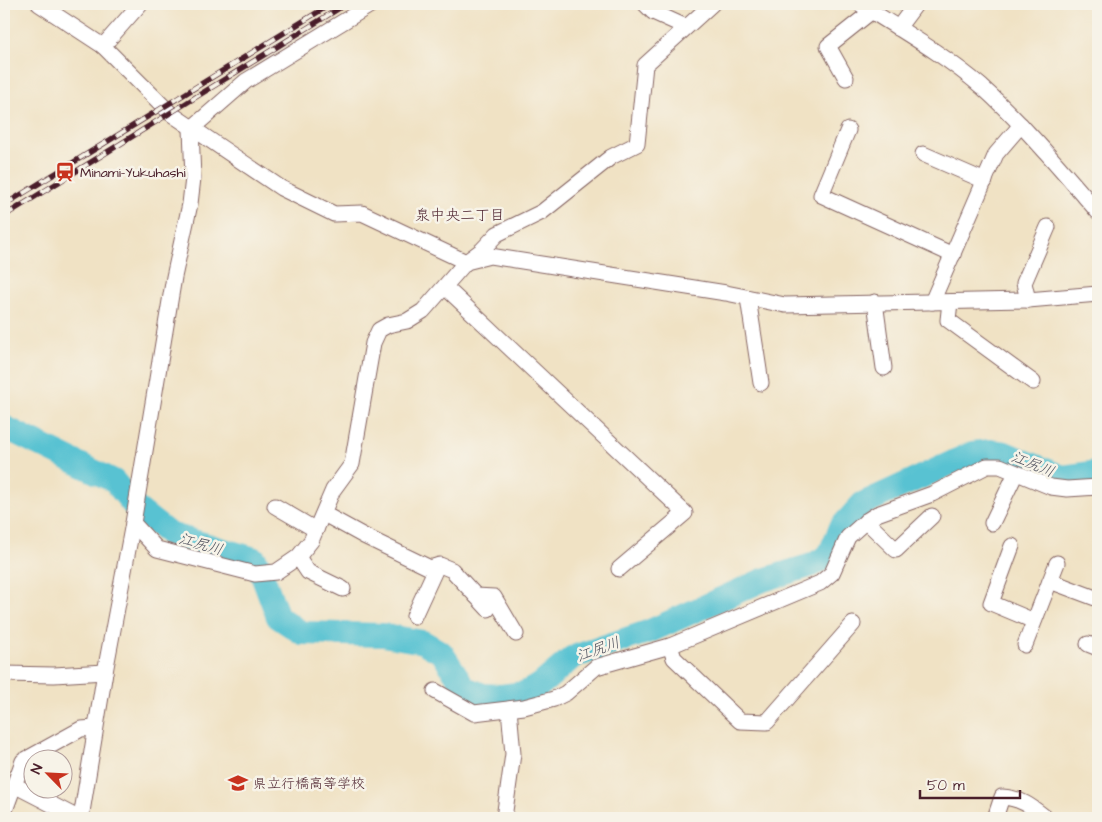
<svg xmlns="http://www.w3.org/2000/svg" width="1102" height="822" viewBox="0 0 1102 822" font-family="'Architects Daughter','Klee One',sans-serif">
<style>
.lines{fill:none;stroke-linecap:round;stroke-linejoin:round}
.river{stroke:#58c2d2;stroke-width:24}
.minor-casing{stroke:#846361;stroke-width:17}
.minor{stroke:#fff;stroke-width:15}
.rail-casing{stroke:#4a1f2b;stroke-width:5.5}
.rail{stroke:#f7f3e8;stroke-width:4;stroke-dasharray:11;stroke-linecap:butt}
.labels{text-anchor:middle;stroke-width:5;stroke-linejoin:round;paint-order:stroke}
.poi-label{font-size:14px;fill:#4a1f2b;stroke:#f7f3e8;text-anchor:start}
.neighbourhood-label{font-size:15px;fill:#4a1f2b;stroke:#f7f3e8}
.water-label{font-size:15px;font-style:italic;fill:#4e505d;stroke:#f7f3e8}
</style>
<rect width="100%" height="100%" fill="#f7f3e8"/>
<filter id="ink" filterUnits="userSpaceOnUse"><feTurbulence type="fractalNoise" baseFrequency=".02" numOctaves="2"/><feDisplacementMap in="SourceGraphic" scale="10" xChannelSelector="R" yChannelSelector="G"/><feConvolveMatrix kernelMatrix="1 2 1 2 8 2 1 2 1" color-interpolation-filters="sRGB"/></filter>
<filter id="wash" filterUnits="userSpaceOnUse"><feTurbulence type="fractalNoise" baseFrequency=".0096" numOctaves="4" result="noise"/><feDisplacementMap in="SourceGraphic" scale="20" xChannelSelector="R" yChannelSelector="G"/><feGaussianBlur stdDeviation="1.12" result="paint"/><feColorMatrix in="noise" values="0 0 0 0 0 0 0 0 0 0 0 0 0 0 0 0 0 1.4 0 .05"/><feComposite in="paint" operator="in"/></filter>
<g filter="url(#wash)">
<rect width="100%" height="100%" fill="#f0e2c4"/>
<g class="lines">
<!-- river -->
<path class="river" d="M 4,427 L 114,481 L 135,507 L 169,534 L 255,559 L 259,566 L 278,617 L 302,633 L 383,635 L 423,642 L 442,653 L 465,688 L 483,695 L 501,696 L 524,693 L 540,685 L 573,657 L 650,631 L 763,580 L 812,565 L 829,555 L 841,527 L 862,504 L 973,453 L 991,451 L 1005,453 L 1063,477 L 1098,472"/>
</g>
</g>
<g filter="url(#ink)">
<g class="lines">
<defs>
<g id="minor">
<path d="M 39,4 L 103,46 L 170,113 L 281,188 L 334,214 L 362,213 L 466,262 L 490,256 L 726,293 L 785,305 L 1028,300 L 1098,294"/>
<path d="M 645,4 L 653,12 L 686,27"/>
<path d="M 860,4 C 901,30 945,55 982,87 C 1024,125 1061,169 1098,212"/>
<path d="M 898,28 L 916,4"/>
<path d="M 103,46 L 140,4"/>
<path d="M 846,78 L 828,46 L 872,11"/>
<path d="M 191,129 L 246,81 L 372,4"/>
<path d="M 848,130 L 821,195 L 953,255"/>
<path d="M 923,154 L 985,181"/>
<path d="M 445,287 L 685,513 L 619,569"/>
<path d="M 748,298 L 761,383"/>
<path d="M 1028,300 L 1024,283 L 1048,227"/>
<path d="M 875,302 L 884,368"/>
<path d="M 932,302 L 996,154 L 1021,125"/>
<path d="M 950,302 L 948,320 L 1033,382"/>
<path d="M 275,506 L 316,530"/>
<path d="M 324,514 L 364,536 L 430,568 L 440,565 L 452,570 L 488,609"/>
<path d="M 866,521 L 896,550 L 932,516"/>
<path d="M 133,523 L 157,549 L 255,574 L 276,572 L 298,557 L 311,541 L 333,490 L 352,464 L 373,343 L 379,330 L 388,325 L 407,321 L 423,311 L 466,262 L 482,250 L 497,234 L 542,212 L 611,157 L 637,144 L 645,65 L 712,4"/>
<path d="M 992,523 L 1016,473"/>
<path d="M 1012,546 L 991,603 L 1034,621"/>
<path d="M 298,557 L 308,572 L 343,589"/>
<path d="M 1050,581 L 1098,599"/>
<path d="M 476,596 L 494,597 L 516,634"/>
<path d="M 414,616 L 437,566"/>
<path d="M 1088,644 L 1098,648"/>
<path d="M 1025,645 L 1057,563"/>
<path d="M 670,646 L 820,583 L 832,573 L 848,537 L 866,521 L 877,514 L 932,494 L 987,466 L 1000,466 L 1051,487 L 1067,489 L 1098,487"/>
<path d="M 4,674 L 54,675 L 105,672"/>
<path d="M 435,691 L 474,713 L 524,707 L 554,699 L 566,693 L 596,667 L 670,646 L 674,658 L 740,721 L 767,722 L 853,624"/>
<path d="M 14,785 L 78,818"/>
<path d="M 4,813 L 23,761 L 81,729 L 95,728"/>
<path d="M 81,818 L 105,672 L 133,523 L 174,277 L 190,204 L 193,178 L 191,129"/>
<path d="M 504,818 L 513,754 L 509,709"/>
<path d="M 995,818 L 1002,797 C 1021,798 1032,807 1046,818"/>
</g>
</defs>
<!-- minor casing -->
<use href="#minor" class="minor-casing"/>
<!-- minor -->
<use href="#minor" class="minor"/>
<defs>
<g id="rail">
<path d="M 4,205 L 331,4"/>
<path d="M 4,216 L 346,4"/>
</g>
</defs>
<!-- rail casing -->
<use href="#rail" class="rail-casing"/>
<!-- rail -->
<use href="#rail" class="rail"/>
</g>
</g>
<!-- icons -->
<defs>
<symbol id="station-bare" viewBox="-9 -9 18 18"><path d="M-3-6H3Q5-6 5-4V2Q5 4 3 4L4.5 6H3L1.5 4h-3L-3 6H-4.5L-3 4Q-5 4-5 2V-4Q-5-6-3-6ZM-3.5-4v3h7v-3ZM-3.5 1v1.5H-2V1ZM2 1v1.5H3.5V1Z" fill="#c8321e" stroke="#f7f3e8" stroke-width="2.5" paint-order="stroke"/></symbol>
<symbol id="school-bare" viewBox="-9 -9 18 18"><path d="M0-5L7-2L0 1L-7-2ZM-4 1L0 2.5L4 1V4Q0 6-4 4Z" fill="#c8321e" stroke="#f7f3e8" stroke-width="2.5" paint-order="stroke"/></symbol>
</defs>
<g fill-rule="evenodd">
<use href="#station-bare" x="51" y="158" width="28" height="28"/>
<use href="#school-bare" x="224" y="769" width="28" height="28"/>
</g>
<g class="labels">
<!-- poi labels -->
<g class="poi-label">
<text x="80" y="177">Minami-Yukuhashi</text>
<text x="253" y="788">県立行橋高等学校</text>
</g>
<!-- neighbourhood labels -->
<g class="neighbourhood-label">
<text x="460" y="220">泉中央二丁目</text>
</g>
<!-- water labels -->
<g class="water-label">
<text transform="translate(1033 464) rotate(22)" y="5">江尻川</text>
<text transform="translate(201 544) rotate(16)" y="5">江尻川</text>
<text transform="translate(598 649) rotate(-20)" y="5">江尻川</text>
</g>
</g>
<!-- margin -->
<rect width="1102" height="822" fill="none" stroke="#f7f3e8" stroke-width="20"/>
<!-- north arrow -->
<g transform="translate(48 774) rotate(294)"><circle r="24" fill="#f7f3e8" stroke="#b29e9c"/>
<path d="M0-4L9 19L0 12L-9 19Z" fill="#c8321e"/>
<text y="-8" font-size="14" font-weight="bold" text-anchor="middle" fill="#4a1f2b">N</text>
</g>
<!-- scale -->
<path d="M920 790v8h100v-8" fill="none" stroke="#4a1f2b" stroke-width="2.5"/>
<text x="927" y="790" font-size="15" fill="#4a1f2b" stroke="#f7f3e8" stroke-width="4" paint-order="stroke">50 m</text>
</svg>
